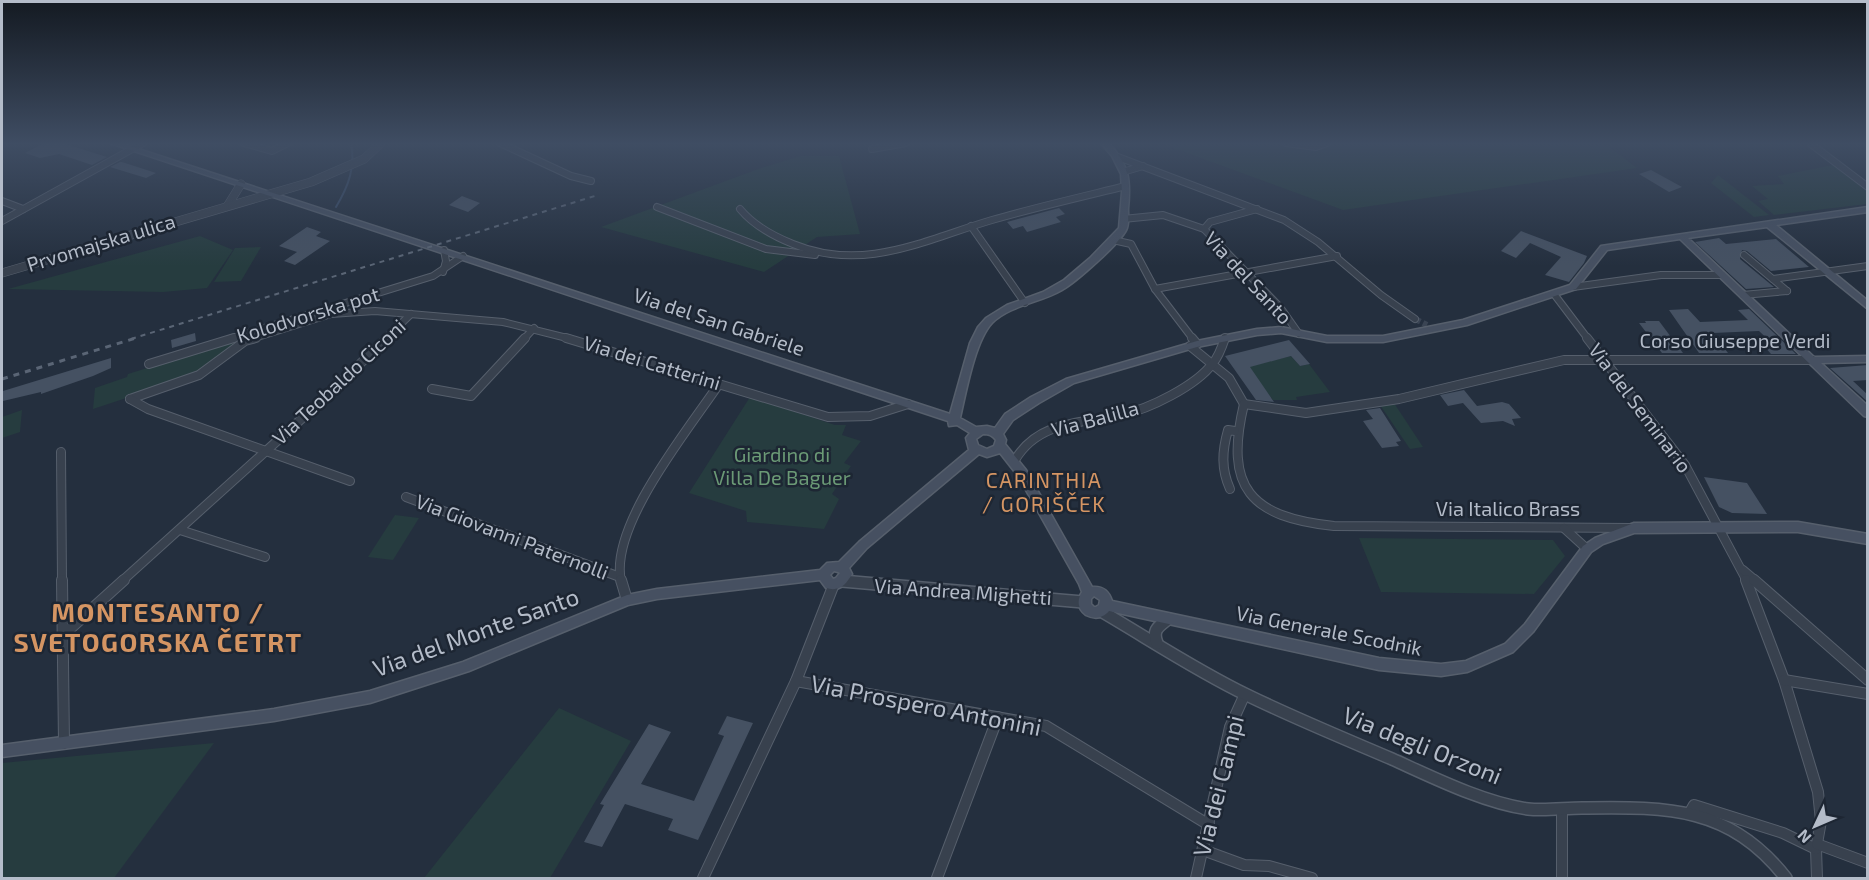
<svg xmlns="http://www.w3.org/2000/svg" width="1869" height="880" viewBox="0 0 1869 880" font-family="'Exo 2',sans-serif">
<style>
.green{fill:#263c3f}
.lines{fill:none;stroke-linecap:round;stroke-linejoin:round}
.stream{stroke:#394c67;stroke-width:2}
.building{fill:#455162}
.minor-tunnel{stroke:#3a4453;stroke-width:6;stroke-dasharray:6 3;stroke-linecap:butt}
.minor-far2-casing{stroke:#565f6c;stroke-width:8}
.minor-far1-casing{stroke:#565f6c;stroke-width:10}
.minor-casing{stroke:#565f6c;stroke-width:12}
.tertiary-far1-casing{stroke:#565f6c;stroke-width:9}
.tertiary-casing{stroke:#565f6c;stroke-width:14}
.secondary-casing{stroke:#565f6c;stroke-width:3}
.minor-far2{stroke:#38414e;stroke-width:6}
.minor-far1{stroke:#38414e;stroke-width:8}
.minor{stroke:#38414e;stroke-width:10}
.tertiary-far1{stroke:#38414e;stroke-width:8}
.tertiary{stroke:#38414e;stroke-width:11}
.secondary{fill:#465061;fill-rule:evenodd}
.rail-far1{stroke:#5a6575;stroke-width:2;stroke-dasharray:5 5;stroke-linecap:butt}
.rail{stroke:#5a6575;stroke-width:3;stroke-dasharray:6 6;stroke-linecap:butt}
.labels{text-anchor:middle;stroke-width:5;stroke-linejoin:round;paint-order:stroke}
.street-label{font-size:20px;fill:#b4bcc9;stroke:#1d2633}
.park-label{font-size:20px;fill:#6b9a76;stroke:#1d2633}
.neighbourhood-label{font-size:21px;letter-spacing:1.5px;fill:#d59563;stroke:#1d2633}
.near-street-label{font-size:24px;fill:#b4bcc9;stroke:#1d2633}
.district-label{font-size:26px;font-weight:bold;letter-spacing:1.5px;fill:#d59563;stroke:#1d2633}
</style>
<rect width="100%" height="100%" fill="#242f3e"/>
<!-- green -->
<g class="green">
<path d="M 1160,143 L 1604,143 L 1637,168 L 1343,210 Z"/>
<path d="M 801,156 L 839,156 L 860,234 L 817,237 L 764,272 L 601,227 L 761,168 Z"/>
<path d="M 1833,165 L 1867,191 L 1867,204 L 1774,215 L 1758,201 L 1768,199 L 1752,186 L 1784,184 L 1778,176 Z"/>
<path d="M 1718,175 L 1769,215 L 1754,217 L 1711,183 Z"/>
<path d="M 200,236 L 233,250 L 207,288 L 163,292 L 8,289 Z"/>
<path d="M 261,247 L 241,281 L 214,282 L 235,248 Z"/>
<path d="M 240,339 L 243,341 L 199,374 L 93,409 L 95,388 L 127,377 L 128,374 Z"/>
<path d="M 1291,356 L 1300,366 L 1309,364 L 1330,392 L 1296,397 L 1297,400 L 1273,400 L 1247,367 Z"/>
<path d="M 750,397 L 835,425 L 846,425 L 842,435 L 861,441 L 844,463 L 851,466 L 832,494 L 839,499 L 824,529 L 747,522 L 746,511 L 689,493 Z"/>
<path d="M 1392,400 L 1423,447 L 1410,449 L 1378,402 Z"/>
<path d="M 22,410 L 20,432 L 2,438 L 2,417 Z"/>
<path d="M 395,515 L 419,518 L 393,560 L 368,557 Z"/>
<path d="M 1359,538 L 1553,540 L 1565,556 L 1534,594 L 1381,592 Z"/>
<path d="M 559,708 L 631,741 L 550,878 L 424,878 Z"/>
<path d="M 214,743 L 114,878 L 2,878 L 2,763 Z"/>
</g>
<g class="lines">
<!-- stream -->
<path class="stream" d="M 336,207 C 348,187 356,167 351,143"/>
</g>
<!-- building -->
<g class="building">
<path d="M 44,143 L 62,143 L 107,157 L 92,165 L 59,154 L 40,158 L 25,153 Z"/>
<path d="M 120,162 L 122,162 L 156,173 L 146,178 L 110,167 Z"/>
<path d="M 1651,170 L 1682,187 L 1669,192 L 1639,174 Z"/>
<path d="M 462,196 L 480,203 L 468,212 L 449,205 Z"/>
<path d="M 1059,208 L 1065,214 L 1056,217 L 1061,222 L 1027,232 L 1023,226 L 1013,229 L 1007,222 Z"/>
<path d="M 307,227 L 321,232 L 316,236 L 330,241 L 295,265 L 284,261 L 297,252 L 279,246 Z"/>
<path d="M 1521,231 L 1587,256 L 1584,263 L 1569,282 L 1545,275 L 1561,257 L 1530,243 L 1516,258 L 1501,251 Z"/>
<path d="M 1719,238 L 1726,244 L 1776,239 L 1809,267 L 1771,271 L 1747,251 L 1742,250 L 1740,259 L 1774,287 L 1746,289 L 1695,242 Z"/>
<path d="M 1688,309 L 1700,322 L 1748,320 L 1738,310 L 1749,309 L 1796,354 L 1771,354 L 1764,346 L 1775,346 L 1759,331 L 1713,333 L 1728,353 L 1699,353 L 1669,310 Z"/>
<path d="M 1645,321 L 1659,321 L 1683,353 L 1662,353 L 1639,323 L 1646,323 Z"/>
<path d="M 195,333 L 196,341 L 172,348 L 171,340 Z"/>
<path d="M 1289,340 L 1310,364 L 1300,366 L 1291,356 L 1250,367 L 1274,402 L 1256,400 L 1225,356 Z"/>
<path d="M 111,358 L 111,368 L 93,376 L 41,394 L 41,392 L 3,401 L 3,391 Z"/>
<path d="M 1868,365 L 1868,380 L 1853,381 L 1868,395 L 1868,402 L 1830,368 Z"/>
<path d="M 1464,390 L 1477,406 L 1502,402 L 1509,404 L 1521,418 L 1512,419 L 1515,426 L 1503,421 L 1481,423 L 1463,403 L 1448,406 L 1440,395 Z"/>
<path d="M 1380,408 L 1401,441 L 1396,442 L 1399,446 L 1382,448 L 1363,421 L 1373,419 L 1366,410 Z"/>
<path d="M 1704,477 L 1747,483 L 1767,514 L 1732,513 L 1719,507 Z"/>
<path d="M 727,716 L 753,723 L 698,840 L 668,830 L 673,819 L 625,804 L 602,847 L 584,842 L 604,805 L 600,804 L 649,724 L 671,732 L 641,784 L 694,801 L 724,736 L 718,734 Z"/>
</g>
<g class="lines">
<!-- minor-tunnel -->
<path class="minor-tunnel" d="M 1415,319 L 1427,325"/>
<defs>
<g id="minor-far2">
<path d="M 244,143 L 272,151 L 288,143"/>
<path d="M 500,143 L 571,176 L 591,181"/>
<path d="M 1286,143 L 1316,147 L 1327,143"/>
<path d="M 1811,144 L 1868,187"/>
<path d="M 872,149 L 906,143"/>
<path d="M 1118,157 L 1284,220 L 1318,242 L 1381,295 L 1415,319"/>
<path d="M 1126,171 L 1143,166"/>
<path d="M 2,201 L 23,209"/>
<path d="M 657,207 L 766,249 L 815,255"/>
<path d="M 740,209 C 754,226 773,236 793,244 C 864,273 924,240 992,220 C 1037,207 1081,197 1126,186"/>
<path d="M 1123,219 L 1163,215 L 1204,229 L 1280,307 L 1299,334"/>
<path d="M 2,221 L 143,143"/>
<path d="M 971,226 L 1025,303"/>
<path d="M 1204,229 L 1210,222 L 1257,209"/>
<path d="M 1113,240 L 1131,244 L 1155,289 L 1193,339"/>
<path d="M 1744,255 L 1787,291"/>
<path d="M 443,272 L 446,261 L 444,250"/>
<path d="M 1773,279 L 1868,266"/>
<path d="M 1573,287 L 1661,275 L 1722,275"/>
<path d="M 1155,289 L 1337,256"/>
<path d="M 1554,294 L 1588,339"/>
<path d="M 1743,295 L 1787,291"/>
<path d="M 229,339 L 433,276 L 463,256"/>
<path d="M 251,339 L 331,314 L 375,311 L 503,322 L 571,339"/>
<path d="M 385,339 L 411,314"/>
<path d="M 524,339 L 534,328"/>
</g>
<g id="minor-far1">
<path d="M 566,338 L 828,417 L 870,416 L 908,404"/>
<path d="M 1192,338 L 1197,344"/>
<path d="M 1587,338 L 1685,465 L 1747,581"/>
<path d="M 1190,346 L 1229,378 L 1244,404"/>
<path d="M 149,364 L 234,338"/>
<path d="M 432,389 L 471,396 L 525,338"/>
<path d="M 130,399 L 199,375 L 245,341 L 256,338"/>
<path d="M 130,399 L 148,409 L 350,481"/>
<path d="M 1244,404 L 1306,413 L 1399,399 L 1564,360 L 1812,360"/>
<path d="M 1244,404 C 1224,488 1250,517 1334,526 L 1631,528"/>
<path d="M 61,452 L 62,581"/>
<path d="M 1015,460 C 1038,421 1081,423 1121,415 C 1149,409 1196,386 1213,363 C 1219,356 1222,347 1225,338"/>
<path d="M 1230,489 C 1221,469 1222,451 1228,430 L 1235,431"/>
<path d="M 406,497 L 617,576"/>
<path d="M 1564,528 L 1587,549"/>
<path d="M 180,530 L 265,557"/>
<path d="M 1743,570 L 1756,581"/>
<path d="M 122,581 L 318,404 L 387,338"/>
<path d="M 621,581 C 609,526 688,430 719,384"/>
</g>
<g id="minor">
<path d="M 62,580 L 64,744"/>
<path d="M 621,580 L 627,600"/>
<path d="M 1746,580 L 1784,680 L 1818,792 L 1821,821 L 1816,849 L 1817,878"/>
<path d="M 1754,580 L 1868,680"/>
<path d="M 63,635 L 124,580"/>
<path d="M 1784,680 L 1868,694"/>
<path d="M 796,681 L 1046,726 L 1209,825"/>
<path d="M 1562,810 L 1562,878"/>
<path d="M 1690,812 L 1694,805 L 1783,833 L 1816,849"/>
<path d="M 1817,844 L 1868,863"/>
<path d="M 1203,850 L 1244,865 L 1269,866 L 1312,878"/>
<path d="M 703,878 L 796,681 L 834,584"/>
<path d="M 937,878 L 998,717"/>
<path d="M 1196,878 L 1230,727 L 1245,694"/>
</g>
<g id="tertiary-far1">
<path d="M 228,205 L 241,184"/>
<path d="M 2,273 L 311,182 L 364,159 L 381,143"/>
</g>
<g id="tertiary">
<path d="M 842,581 L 1083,602"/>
<path d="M 1101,611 C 1149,639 1197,671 1247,695 C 1294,718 1343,738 1392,759 C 1432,777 1484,803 1528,809 C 1545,811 1565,808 1582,808 C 1666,807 1729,805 1786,878"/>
<path d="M 1157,643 C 1152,630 1158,627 1168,619"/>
</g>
<path id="secondary" d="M 110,143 L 120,143 L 950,414 L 970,343 L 978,327 L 986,318 L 1007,305 L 1043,292 L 1064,280 L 1090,258 L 1119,228 L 1122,192 L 1121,174 L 1112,156 L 1101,143 L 1109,143 C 1129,166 1131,179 1128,209 C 1128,215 1129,222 1127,228 C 1123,241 1075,283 1062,290 C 1040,303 1010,305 992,323 C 975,341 966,392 960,418 L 976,427 L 987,426 L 995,428 L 1005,414 L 1031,397 L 1066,379 L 1197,341 L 1257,329 L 1281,327 L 1327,336 L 1383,336 L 1463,320 L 1570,285 L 1601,246 L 1868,207 L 1868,212 L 1776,225 L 1868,301 L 1868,309 L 1767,227 L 1688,238 L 1814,357 L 1868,356 L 1868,362 L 1821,363 L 1868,406 L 1868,417 L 1864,416 L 1680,239 L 1607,250 L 1576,289 L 1467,325 L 1383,342 L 1327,342 L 1281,333 L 1257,335 L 1197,347 L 1074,383 L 1039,403 L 1013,420 L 1003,434 L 1006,440 L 1005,444 L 1026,470 L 1092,587 C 1103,586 1109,591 1112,601 L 1379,658 L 1441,664 L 1466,661 L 1505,644 L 1525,624 L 1583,546 L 1595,538 L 1634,523 L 1798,522 L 1868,534 L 1868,544 L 1798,532 L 1634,533 L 1603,544 L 1591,552 L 1533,632 L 1513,652 L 1467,672 L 1441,676 L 1379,670 L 1109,611 C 1102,619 1094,619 1086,615 C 1077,608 1077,600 1082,592 L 1079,584 L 1018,476 L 1000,453 L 987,457 L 979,454 L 867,548 L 849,568 L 852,574 C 846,585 839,592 826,588 L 820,580 L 657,599 L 628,605 L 469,671 L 370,703 L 274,721 L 2,757 L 2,745 L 274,709 L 370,691 L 463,662 L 627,595 L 657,589 L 820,570 L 827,563 L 839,562 L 859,542 L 969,450 L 966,438 L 970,433 L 957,425 L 949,426 L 948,421 ZM 983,434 C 989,434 992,435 996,440 L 994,446 L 987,449 L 978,445 L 976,439 ZM 834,571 L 838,572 L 840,573 L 836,578 L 833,579 L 830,575 ZM 1094,596 L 1100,600 L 1099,605 L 1096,607 L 1094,607 L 1091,604 L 1091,599 Z"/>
</defs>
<!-- minor-far2 casing -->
<use href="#minor-far2" class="minor-far2-casing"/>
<!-- minor-far1 casing -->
<use href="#minor-far1" class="minor-far1-casing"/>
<!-- minor casing -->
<use href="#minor" class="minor-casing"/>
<!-- tertiary-far1 casing -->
<use href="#tertiary-far1" class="tertiary-far1-casing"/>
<!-- tertiary casing -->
<use href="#tertiary" class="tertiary-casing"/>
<!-- secondary casing -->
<use href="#secondary" class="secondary-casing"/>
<!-- minor-far2 -->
<use href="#minor-far2" class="minor-far2"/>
<!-- minor-far1 -->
<use href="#minor-far1" class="minor-far1"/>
<!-- minor -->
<use href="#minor" class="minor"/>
<!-- tertiary-far1 -->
<use href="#tertiary-far1" class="tertiary-far1"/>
<!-- tertiary -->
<use href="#tertiary" class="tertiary"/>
<!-- secondary -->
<use href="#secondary" class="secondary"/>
<!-- rail-far1 -->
<path class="rail-far1" d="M 131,339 L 598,195"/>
<!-- rail -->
<path class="rail" d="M 2,379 L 136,338"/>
</g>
<!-- sky -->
<linearGradient id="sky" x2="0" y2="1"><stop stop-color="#141a22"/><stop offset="0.54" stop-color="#3f4d63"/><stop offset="1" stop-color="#3f4d63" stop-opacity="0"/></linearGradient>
<rect width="1869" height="266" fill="url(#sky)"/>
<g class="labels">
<!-- street labels -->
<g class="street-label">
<text transform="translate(101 243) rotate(-17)" y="7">Prvomajska ulica</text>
<text transform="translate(1248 278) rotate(47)" y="7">Via del Santo</text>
<text transform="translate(308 315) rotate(-17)" y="7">Kolodvorska pot</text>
<text transform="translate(719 322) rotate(18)" y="7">Via del San Gabriele</text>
<text x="1735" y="348">Corso Giuseppe Verdi</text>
<text transform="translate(652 363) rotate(17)" y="7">Via dei Catterini</text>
<text transform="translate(339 382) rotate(-43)" y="7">Via Teobaldo Ciconi</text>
<text transform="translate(1640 408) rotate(53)" y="7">Via del Seminario</text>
<text transform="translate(1095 419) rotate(-15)" y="7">Via Balilla</text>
<text x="1508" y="516">Via Italico Brass</text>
<text transform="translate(512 537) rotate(21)" y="7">Via Giovanni Paternolli</text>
<text transform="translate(963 592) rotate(4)" y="7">Via Andrea Mighetti</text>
<text transform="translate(1329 631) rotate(11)" y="7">Via Generale Scodnik</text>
</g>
<!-- park labels -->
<g class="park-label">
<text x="782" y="462">Giardino di<tspan x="782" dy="23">Villa De Baguer</tspan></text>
</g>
<!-- neighbourhood labels -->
<g class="neighbourhood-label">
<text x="1044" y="488">CARINTHIA<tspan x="1044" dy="24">/ GORIŠČEK</tspan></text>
</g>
<!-- near-street labels -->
<g class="near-street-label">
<text transform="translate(476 633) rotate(-20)" y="8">Via del Monte Santo</text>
<text transform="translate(926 706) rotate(11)" y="8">Via Prospero Antonini</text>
<text transform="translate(1422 746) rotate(22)" y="8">Via degli Orzoni</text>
<text transform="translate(1219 786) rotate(-76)" y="8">Via dei Campi</text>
</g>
<!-- district labels -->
<g class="district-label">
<text x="158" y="622">MONTESANTO /<tspan x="158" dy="30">SVETOGORSKA ČETRT</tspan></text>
</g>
</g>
<!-- border -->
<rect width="1869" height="880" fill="none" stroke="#b4bcc9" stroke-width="6"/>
<!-- north arrow -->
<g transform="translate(1815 826) rotate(226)" stroke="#1d2633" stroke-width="4.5" paint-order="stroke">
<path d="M0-4.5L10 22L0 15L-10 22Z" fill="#b4bcc9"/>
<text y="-9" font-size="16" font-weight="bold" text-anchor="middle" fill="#b4bcc9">N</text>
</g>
</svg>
